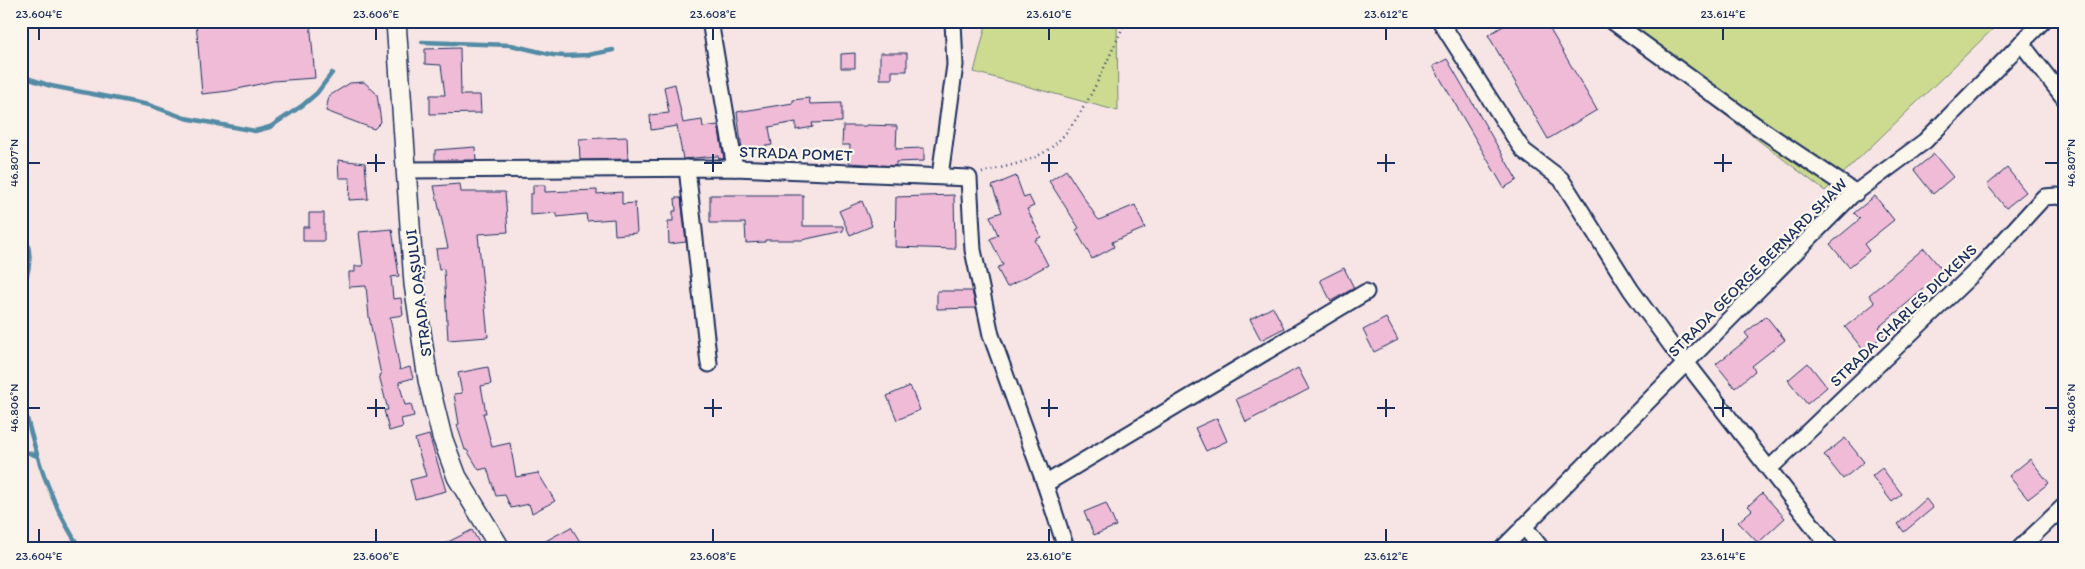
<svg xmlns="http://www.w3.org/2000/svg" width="2085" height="569" viewBox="0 0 2085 569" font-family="Itim,sans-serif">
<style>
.green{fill:#ccdb8f;stroke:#748576}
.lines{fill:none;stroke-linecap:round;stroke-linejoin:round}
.stream{stroke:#538ba4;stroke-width:4.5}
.building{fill:#efbbd7;stroke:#1b2f5e}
.minor-casing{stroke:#1b2f5e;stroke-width:19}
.major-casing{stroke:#1b2f5e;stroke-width:22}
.path{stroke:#1b2f5e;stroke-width:2.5;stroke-dasharray:1 4;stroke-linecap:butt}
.minor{stroke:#fbf7ec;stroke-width:15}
.major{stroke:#fbf7ec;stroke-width:19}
.ticks{fill:none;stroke:#1b2f5e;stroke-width:2}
.labels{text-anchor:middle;stroke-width:4.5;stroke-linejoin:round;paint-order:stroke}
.street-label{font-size:16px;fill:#1b2f5e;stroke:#fbf7ec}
.neatline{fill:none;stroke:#1b2f5e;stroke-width:2}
.ticks-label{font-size:12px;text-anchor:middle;fill:#1b2f5e}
</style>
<rect width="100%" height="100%" fill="#f7e5e6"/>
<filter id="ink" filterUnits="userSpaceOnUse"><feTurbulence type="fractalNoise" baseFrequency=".02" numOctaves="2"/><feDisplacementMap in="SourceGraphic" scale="10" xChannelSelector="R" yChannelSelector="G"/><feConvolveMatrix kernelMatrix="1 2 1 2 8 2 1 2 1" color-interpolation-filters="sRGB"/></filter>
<g filter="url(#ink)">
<!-- green -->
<g class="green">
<path d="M 987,21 L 1117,21 L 1118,111 L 974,72 Z"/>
<path d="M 1602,21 L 2001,21 L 1825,191 Z"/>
</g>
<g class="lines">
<!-- stream -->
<g class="stream">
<path d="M 422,42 L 511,45 L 553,55 L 564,56 L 588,55 L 613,50"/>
<path d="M 21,76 L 51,86 L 149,105 L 185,118 L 255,131 L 270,127 L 303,105 L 317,93 L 332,73"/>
<path d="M 21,231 C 35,250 29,273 21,292"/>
<path d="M 21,394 C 34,449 48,500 80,548"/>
<path d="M 21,450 L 37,456"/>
</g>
</g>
<!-- building -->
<g class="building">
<path d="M 196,21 L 310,21 L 315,78 L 273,81 L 229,91 L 202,94 Z"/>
<path d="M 1512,21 L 1545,21 L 1597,110 L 1548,139 L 1488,35 Z"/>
<path d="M 460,48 L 461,95 L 480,95 L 481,113 L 430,114 L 430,95 L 445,95 L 441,65 L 425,64 L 425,49 Z"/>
<path d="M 855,53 L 855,68 L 841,68 L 841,54 Z"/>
<path d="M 880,53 L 907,53 L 907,71 L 892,71 L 892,79 L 880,79 Z"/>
<path d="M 1447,59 L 1517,180 L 1504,188 L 1433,66 Z"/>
<path d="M 364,82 L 377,94 L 381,122 L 374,129 L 326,111 L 329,96 L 350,83 Z"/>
<path d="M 675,84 L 683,123 L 702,120 L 703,127 L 718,125 L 724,159 L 719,159 L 718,156 L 683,159 L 677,126 L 651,130 L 650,115 L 669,113 L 664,87 Z"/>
<path d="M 809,98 L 810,104 L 842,103 L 842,122 L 812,123 L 813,127 L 796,130 L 796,122 L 769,127 L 772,145 L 742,150 L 737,112 L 793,103 L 793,100 Z"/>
<path d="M 867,125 L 897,126 L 896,149 L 924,148 L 924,161 L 896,162 L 896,166 L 849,163 L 850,145 L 842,145 L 843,126 L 867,126 Z"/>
<path d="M 627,137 L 628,159 L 580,160 L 579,139 Z"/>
<path d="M 475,147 L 476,160 L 435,160 L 435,150 Z"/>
<path d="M 1934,154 L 1953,177 L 1933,194 L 1914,170 Z"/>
<path d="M 338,160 L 365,163 L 368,199 L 349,200 L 350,178 L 339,178 Z"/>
<path d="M 2007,168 L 2026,192 L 2006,208 L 1987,185 Z"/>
<path d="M 1066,170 L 1097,218 L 1099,220 L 1135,205 L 1145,228 L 1112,242 L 1114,247 L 1092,259 L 1076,230 L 1079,228 L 1049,181 Z"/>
<path d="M 1016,176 L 1024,198 L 1029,196 L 1034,206 L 1027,209 L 1041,237 L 1035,240 L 1048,265 L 1007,287 L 997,268 L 1003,265 L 990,239 L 998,235 L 990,216 L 1002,212 L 992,186 Z"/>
<path d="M 460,184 L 461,192 L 505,192 L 508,232 L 478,234 L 488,337 L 448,340 L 444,269 L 439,270 L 436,249 L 448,248 L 434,186 Z"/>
<path d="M 533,185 L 545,185 L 545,192 L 597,190 L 597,194 L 622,192 L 622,204 L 635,203 L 637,233 L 615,235 L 614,219 L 587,221 L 586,214 L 557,217 L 557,213 L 530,215 L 530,194 L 533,194 Z"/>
<path d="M 710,195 L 803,195 L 803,226 L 843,226 L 843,231 L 802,240 L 765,240 L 765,242 L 746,243 L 745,223 L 710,223 Z"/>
<path d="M 954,195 L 955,249 L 895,247 L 896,197 Z"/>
<path d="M 1875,196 L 1894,220 L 1864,244 L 1869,251 L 1849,267 L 1830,244 L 1860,219 L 1854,213 Z"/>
<path d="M 675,198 L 681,198 L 686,242 L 669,244 L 668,221 L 673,221 L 673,211 L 676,211 Z"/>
<path d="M 862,201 L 872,226 L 850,235 L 839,211 Z"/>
<path d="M 309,213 L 324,213 L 324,241 L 303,241 L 303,227 L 309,227 Z"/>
<path d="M 392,229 L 399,276 L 391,277 L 393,299 L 401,298 L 403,315 L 390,317 L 400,370 L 410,367 L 413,378 L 399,382 L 405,405 L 411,404 L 414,416 L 401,419 L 403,427 L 389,431 L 384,410 L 388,410 L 379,375 L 381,375 L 369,317 L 366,286 L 349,287 L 349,272 L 355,272 L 355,266 L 363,266 L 359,232 Z"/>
<path d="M 1924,248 L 1944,272 L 1879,327 L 1885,334 L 1864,351 L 1845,327 L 1875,303 L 1869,295 Z"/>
<path d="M 1344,268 L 1354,288 L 1331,301 L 1320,280 Z"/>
<path d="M 937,291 L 972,291 L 976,308 L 937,309 Z"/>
<path d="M 1273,307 L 1284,328 L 1261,340 L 1250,319 Z"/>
<path d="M 1766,316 L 1785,340 L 1752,366 L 1755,371 L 1735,388 L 1716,364 L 1749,338 L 1745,333 Z"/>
<path d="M 1386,318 L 1398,340 L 1374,352 L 1363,330 Z"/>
<path d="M 1808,363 L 1827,387 L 1807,404 L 1788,380 Z"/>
<path d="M 488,367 L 491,384 L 481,386 L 486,413 L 483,413 L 492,447 L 510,443 L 516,477 L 538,473 L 555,501 L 532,513 L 529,504 L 511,508 L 505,495 L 496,496 L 487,468 L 479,470 L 467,450 L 465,450 L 457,425 L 459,424 L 454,394 L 462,393 L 458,373 Z"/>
<path d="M 1298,368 L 1309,389 L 1246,422 L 1236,399 L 1275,381 Z"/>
<path d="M 910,386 L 920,410 L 897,420 L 887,396 Z"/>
<path d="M 1217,418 L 1227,441 L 1206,451 L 1195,428 Z"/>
<path d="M 429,435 L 446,491 L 415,499 L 410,480 L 426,476 L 415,439 Z"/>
<path d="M 1845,438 L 1864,462 L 1843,479 L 1824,455 Z"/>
<path d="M 2030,459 L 2049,483 L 2028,499 L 2009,476 Z"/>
<path d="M 1882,468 L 1902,494 L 1892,502 L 1872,476 Z"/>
<path d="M 1762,493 L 1785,518 L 1758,543 L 1738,522 L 1752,510 L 1748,506 Z"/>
<path d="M 1926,499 L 1933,508 L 1904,532 L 1898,524 Z"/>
<path d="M 1106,503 L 1116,526 L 1094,535 L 1084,512 Z"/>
<path d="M 571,527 L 584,548 L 533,548 Z"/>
<path d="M 472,530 L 482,548 L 436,548 Z"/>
</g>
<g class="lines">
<defs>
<g id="minor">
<path d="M 710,21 L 735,168"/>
<path d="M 1440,21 L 1518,143 L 1524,151 L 1561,179 L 1631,290 L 1684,363"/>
<path d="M 1612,21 L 1755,125 L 1856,193"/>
<path d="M 2021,43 L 2064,98"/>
<path d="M 687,168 L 709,364"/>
<path d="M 405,170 L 735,168 L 969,178 L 973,250 L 991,335 L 1045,484 L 1066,548"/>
<path d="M 940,176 L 955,65 L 953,21"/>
<path d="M 1686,362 L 1830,548"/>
<path d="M 1769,469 L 1982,265 L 2044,197 L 2057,196 L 2064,198"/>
<path d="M 1045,484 L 1366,292"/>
<path d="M 1524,526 L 1541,548"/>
<path d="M 1503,548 L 1851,196 L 1925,141 L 2043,21"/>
<path d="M 2020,548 L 2064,506"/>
</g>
<path id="major" d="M 396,21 L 414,284 L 428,380 L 442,437 L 457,477 L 500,548"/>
</defs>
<!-- minor casing -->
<use href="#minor" class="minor-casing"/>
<!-- major casing -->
<use href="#major" class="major-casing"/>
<!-- path -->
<path class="path" d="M 982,173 C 1005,166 1035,162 1053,146 C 1085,119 1107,59 1126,21"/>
<!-- minor -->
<use href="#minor" class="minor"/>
<!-- major -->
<use href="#major" class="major"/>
</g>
</g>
<!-- ticks -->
<path class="ticks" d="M 39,28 L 39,40M 376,28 L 376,40M 713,28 L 713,40M 1049,28 L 1049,40M 1386,28 L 1386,40M 1723,28 L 1723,40M 376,154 L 376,172M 713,154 L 713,172M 1049,154 L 1049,172M 1386,154 L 1386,172M 1723,154 L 1723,172M 28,163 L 40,163M 367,163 L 385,163M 704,163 L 722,163M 1041,163 L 1058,163M 1377,163 L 1395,163M 1714,163 L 1732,163M 2045,163 L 2058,163M 376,399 L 376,417M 713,399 L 713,417M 1049,399 L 1049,417M 1386,399 L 1386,417M 1723,399 L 1723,417M 28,408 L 40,408M 367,408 L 385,408M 704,408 L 722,408M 1041,408 L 1058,408M 1377,408 L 1395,408M 1714,408 L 1732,408M 2045,408 L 2058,408M 39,529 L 39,542M 376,529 L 376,542M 713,529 L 713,542M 1049,529 L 1049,542M 1386,529 L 1386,542M 1723,529 L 1723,542"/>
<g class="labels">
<!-- street labels -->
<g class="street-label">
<text transform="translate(796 153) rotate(2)" y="6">STRADA POMET</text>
<text transform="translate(1757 267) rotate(-45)" y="6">STRADA GEORGE BERNARD SHAW</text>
<text transform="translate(418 293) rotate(-97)" y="6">STRADA OAȘULUI</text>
<text transform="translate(1903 315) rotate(-44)" y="6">STRADA CHARLES DICKENS</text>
</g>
</g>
<!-- margin -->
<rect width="2085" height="569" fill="none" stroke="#fbf7ec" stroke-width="55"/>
<rect x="28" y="28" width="2030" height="514" class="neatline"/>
<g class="ticks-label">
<text x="39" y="18">23.604°E</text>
<text x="376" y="18">23.606°E</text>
<text x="713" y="18">23.608°E</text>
<text x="1049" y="18">23.610°E</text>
<text x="1386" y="18">23.612°E</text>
<text x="1723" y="18">23.614°E</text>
<text transform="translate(14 163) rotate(-90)" y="4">46.807°N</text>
<text transform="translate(2071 163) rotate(-90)" y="4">46.807°N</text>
<text transform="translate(14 408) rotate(-90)" y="4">46.806°N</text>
<text transform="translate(2071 408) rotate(-90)" y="4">46.806°N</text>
<text x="39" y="560">23.604°E</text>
<text x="376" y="560">23.606°E</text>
<text x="713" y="560">23.608°E</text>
<text x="1049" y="560">23.610°E</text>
<text x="1386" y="560">23.612°E</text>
<text x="1723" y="560">23.614°E</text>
</g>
</svg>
